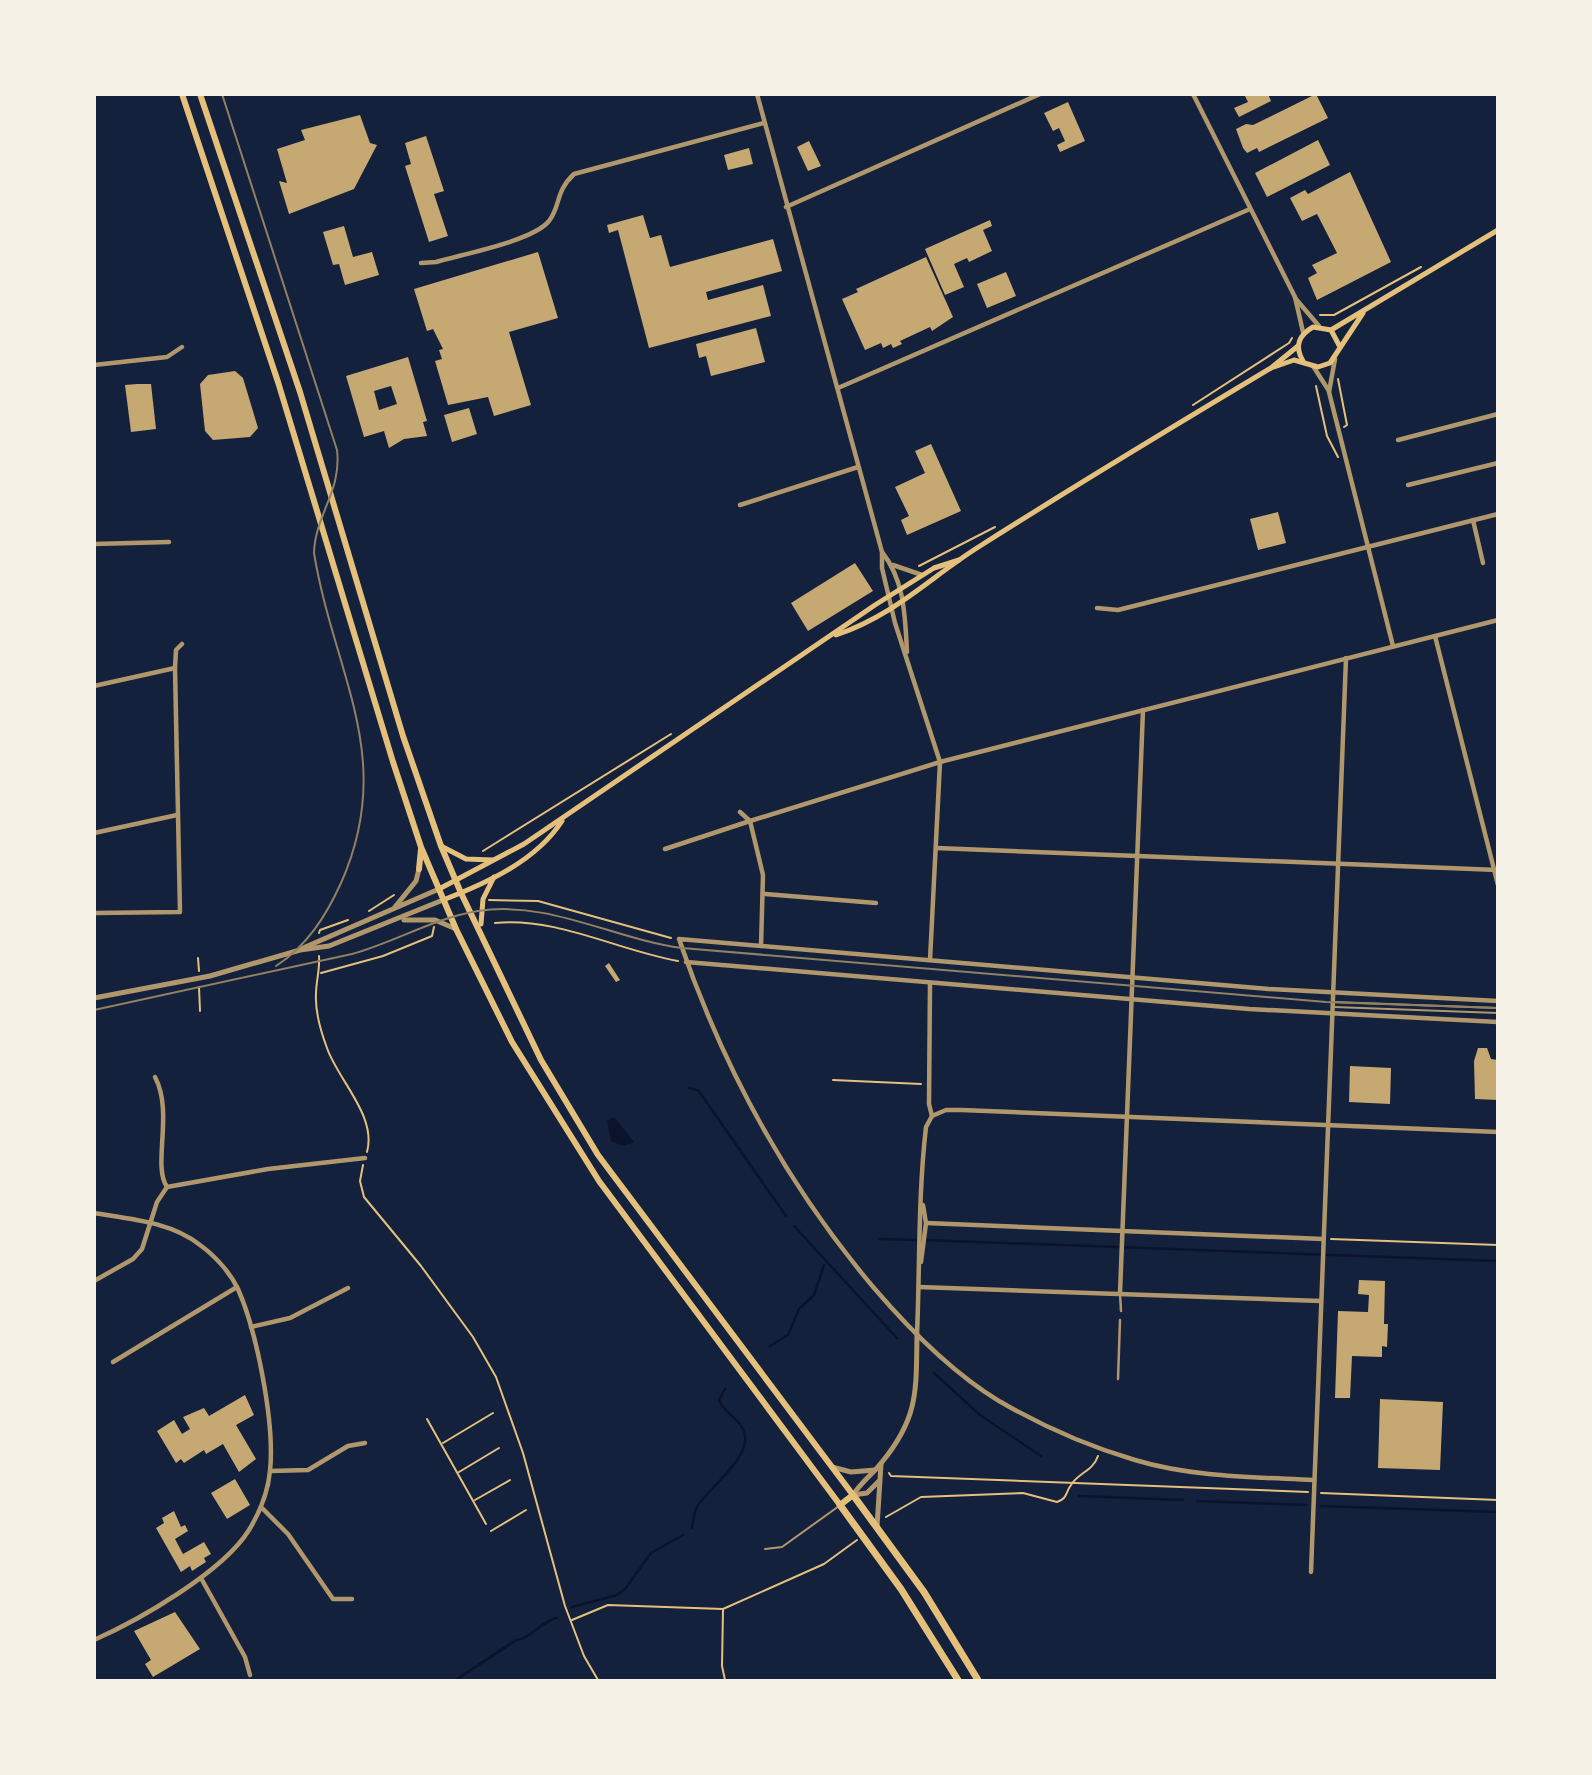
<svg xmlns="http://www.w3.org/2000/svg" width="1592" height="1775" viewBox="0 0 1592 1775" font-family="'PT Serif',serif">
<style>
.water{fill:#0b132b}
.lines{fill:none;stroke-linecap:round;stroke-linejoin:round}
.stream{stroke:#0b132b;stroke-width:2.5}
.building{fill:#c6a872;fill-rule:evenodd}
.path{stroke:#e5c07b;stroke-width:2}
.service{stroke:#b1986c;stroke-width:2}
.pedestrian{stroke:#b1986c;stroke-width:2.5}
.minor{stroke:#b1986c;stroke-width:4.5}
.tertiary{stroke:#b1986c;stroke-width:5}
.secondary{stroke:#e5c07b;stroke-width:5}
.primary{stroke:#e5c07b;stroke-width:6}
.trunk{stroke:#e5c07b;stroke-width:7}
.tram{stroke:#918062;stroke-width:2}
</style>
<rect width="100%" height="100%" fill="#14213d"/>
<!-- water -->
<path class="water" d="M 614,1117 L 634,1142 L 623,1146 L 611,1141 L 607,1121 Z"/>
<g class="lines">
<!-- stream -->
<g class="stream">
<path d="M 689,1088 L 698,1090 L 786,1216"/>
<path d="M 794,1226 L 897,1338"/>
<path d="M 879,1239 L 918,1240"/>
<path d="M 924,1240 L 1498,1261"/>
<path d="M 770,1346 L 788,1335 L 799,1309 L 814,1295 L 824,1265"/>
<path d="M 934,1373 L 980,1415 L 1041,1456"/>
<path d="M 1079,1496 L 1183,1500"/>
<path d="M 1197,1501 L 1306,1505"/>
<path d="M 1321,1506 L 1498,1512"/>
<path d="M 692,1528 C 693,1522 694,1512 697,1507 C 708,1488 749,1460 745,1435 C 742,1419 724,1414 719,1400 L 725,1389"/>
<path d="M 572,1607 L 617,1595 L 625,1589 L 651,1553 L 683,1535"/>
<path d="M 456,1680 C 476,1666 496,1654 516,1640 C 531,1639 541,1621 557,1618"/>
</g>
</g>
<!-- building -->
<g class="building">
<path d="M 1244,94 L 1268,94 L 1271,101 L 1239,117 L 1234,108 L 1248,102 Z"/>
<path d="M 1316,94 L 1328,118 L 1259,152 L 1257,148 L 1247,153 L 1243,148 L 1236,129 L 1246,124 L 1253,125 Z"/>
<path d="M 1068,102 L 1085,141 L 1060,152 L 1057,145 L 1065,141 L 1059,128 L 1053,131 L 1044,113 Z"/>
<path d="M 360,115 L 370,143 L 377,145 L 354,189 L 289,214 L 279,181 L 287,183 L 277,149 L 305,140 L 301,130 Z"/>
<path d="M 426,136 L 444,191 L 434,194 L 448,236 L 429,242 L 405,166 L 411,164 L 405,143 Z"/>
<path d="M 1318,140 L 1330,165 L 1267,197 L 1255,173 Z"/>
<path d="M 809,141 L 821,166 L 808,171 L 797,147 Z"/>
<path d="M 749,148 L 753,164 L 728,170 L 724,155 Z"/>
<path d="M 1350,172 L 1391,262 L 1317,300 L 1308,278 L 1317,273 L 1312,265 L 1337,253 L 1317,214 L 1302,221 L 1290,198 L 1305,190 L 1308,194 Z"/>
<path d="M 643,215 L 650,238 L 661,235 L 670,267 L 773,239 L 782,271 L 706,292 L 708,300 L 763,285 L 771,316 L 649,348 L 618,230 L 609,233 L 607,225 Z"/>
<path d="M 990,220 L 992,226 L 983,230 L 992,251 L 969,262 L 967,258 L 954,264 L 964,287 L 945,295 L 925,249 Z"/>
<path d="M 344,226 L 353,257 L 372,252 L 379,275 L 345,285 L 339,264 L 333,265 L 323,232 Z"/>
<path d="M 538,252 L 558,318 L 509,332 L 531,405 L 494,416 L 488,397 L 448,405 L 435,361 L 442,359 L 439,350 L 443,349 L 433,329 L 427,331 L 414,289 Z"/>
<path d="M 926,257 L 953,317 L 932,331 L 930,327 L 900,341 L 902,344 L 893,348 L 891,344 L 883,348 L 881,343 L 865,350 L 842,299 L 858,292 L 856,289 Z"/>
<path d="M 1006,272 L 1016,296 L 987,308 L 977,284 Z"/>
<path d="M 756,328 L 765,362 L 711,376 L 706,356 L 699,358 L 696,344 Z"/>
<path d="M 408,357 L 427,421 L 423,422 L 427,436 L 404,439 L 389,448 L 384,431 L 364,437 L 346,376 ZM 391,386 L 397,404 L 379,410 L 374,391 Z"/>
<path d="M 235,371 L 243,378 L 258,428 L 250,437 L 213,440 L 205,431 L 200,384 L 208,375 Z"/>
<path d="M 137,384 L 151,384 L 156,429 L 131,432 L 125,385 Z"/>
<path d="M 469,408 L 477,434 L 452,442 L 444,415 Z"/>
<path d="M 931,444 L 961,511 L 907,535 L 901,520 L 909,516 L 895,487 L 925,473 L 915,451 Z"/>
<path d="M 1278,512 L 1286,543 L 1258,550 L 1250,519 Z"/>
<path d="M 855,563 L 873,591 L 808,631 L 791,603 Z"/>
<path d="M 609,963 L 620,980 L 616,982 L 605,966 Z"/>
<path d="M 1478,1048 L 1487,1048 L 1491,1059 L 1498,1060 L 1498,1100 L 1475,1099 L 1474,1061 Z"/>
<path d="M 1350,1066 L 1391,1068 L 1390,1104 L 1349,1102 Z"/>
<path d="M 1359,1280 L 1385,1281 L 1384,1324 L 1388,1324 L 1387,1347 L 1382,1346 L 1382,1357 L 1352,1356 L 1350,1398 L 1335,1398 L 1338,1311 L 1368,1312 L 1369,1295 L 1358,1294 Z"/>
<path d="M 245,1395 L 254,1415 L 236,1425 L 256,1459 L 239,1472 L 223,1444 L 206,1454 L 204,1450 L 184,1463 L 181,1459 L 176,1463 L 157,1431 L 174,1420 L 182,1434 L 190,1429 L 183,1417 L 204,1408 L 209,1416 Z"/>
<path d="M 1380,1399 L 1443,1402 L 1440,1470 L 1378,1468 Z"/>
<path d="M 235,1479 L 250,1505 L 227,1519 L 211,1493 Z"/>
<path d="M 174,1511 L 181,1527 L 185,1525 L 188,1531 L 175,1539 L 183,1554 L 204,1542 L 211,1554 L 204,1558 L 206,1562 L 192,1571 L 190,1566 L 181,1572 L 156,1528 L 164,1523 L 162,1518 Z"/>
<path d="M 175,1612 L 200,1649 L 153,1677 L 145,1664 L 151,1660 L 134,1631 Z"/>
</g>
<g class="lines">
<!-- path -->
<g class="path">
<path d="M 1320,315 L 1334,315 L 1421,267"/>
<path d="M 1338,379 L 1347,425 L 1344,427"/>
<path d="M 1316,386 L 1327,436 L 1338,457"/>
<path d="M 1193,405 L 1289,343 L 1292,338"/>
<path d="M 919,566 L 995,527"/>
<path d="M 483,851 L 671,734"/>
<path d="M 489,900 L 538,901 L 671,938"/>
<path d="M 369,911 L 394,895"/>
<path d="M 495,923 C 558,917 616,950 678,961"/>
<path d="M 319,933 L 320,930 L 348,920"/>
<path d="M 319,956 C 320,970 316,981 316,994 C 315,1011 321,1032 327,1048 C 338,1080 377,1116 367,1152"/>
<path d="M 198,958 L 199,971"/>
<path d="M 321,973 L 383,956 L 432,936 L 434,927"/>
<path d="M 199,987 L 200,1011"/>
<path d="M 833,1080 L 921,1084"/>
<path d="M 363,1165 L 360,1181 L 364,1197 L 421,1266 L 473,1337 L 496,1377 L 523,1453 L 565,1606 L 584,1656 L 598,1680"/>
<path d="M 1331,1239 L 1498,1245"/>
<path d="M 427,1419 L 486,1524"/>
<path d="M 443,1443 L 493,1413"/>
<path d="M 459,1472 L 499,1448"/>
<path d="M 889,1473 L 891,1476 L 1308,1492"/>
<path d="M 1321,1493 L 1498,1500"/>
<path d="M 475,1500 L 510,1480"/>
<path d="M 886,1517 L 921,1497 L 1023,1493 L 1057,1502 C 1068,1498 1065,1493 1071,1485 C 1078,1473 1093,1471 1098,1456"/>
<path d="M 491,1531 L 526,1510"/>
<path d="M 723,1610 L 722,1666 L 725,1680"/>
<path d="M 572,1620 L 608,1605 L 723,1609 L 824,1564 L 857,1540"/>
</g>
<!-- service -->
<g class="service">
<path d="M 1334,1002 L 1498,1008"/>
<path d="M 1334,1007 L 1498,1013"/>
<path d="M 765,1549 L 782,1547 L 839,1506"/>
</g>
<!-- pedestrian -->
<g class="pedestrian">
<path d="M 1120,1293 L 1121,1311"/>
<path d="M 1118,1379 L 1120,1320"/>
</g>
<!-- minor -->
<g class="minor">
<path d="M 757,94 L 882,552 L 882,568 L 895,623 L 940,762 L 930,960"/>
<path d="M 1193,94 L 1295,297 L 1303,332"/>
<path d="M 786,207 L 1040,94"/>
<path d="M 421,263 L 436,262 C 463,254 533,241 549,221 C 561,205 555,192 574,174 L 764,123"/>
<path d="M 1295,298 L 1319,326"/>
<path d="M 1335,359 L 1329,392 L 1393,646"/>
<path d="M 94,365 L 167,357 L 182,347"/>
<path d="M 1313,366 L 1329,391"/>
<path d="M 838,388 L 1250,209"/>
<path d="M 1398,440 L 1498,414"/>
<path d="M 1408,485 L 1498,463"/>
<path d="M 740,505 L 858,467"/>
<path d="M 1473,520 L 1483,563"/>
<path d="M 94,544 L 169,542"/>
<path d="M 882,552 C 905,581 905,617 907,652"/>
<path d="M 893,565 L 922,575"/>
<path d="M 1097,608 L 1118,610 L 1498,514"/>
<path d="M 1435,636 L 1498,885"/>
<path d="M 94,686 L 175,668"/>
<path d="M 740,812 L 750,821 L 940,762 L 1498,620"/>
<path d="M 94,833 L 177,815"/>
<path d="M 936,848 L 1498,870"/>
<path d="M 665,849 L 750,821 L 763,875 L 761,946"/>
<path d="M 765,894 L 876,903"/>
<path d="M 94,913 L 180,912 L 175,668 L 176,650 L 182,644"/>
<path d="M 686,962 L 1249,1009 L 1498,1022"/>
<path d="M 155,1077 C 174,1113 152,1165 167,1187"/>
<path d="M 932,1116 L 946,1110 L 962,1110 L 1498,1132"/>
<path d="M 167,1187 L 268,1169 L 365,1158"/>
<path d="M 94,1213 C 130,1219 171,1222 200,1245 C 214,1255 230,1272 238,1289 C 257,1332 275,1424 270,1471 C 268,1492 260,1512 249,1530 C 223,1572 139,1620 94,1640"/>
<path d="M 926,1223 L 1323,1239"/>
<path d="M 921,1262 L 926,1223 L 923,1205"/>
<path d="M 94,1281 L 133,1259 L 142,1249 L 157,1202 L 167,1187"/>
<path d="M 919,1287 L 1321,1301"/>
<path d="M 1120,1293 L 1143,710"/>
<path d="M 251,1327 L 290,1318 L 348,1288"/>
<path d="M 917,1334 C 920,1264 918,1196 926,1127 L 932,1116 L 929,1104 L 930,983"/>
<path d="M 113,1362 L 237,1287"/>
<path d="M 270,1471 L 308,1470 L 348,1446 L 365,1443"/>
<path d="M 1313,1480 C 1254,1477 1191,1477 1135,1460 C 1087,1446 1042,1426 999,1401 C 951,1372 910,1330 874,1288 C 786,1184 723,1068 679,939 L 1269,989 L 1498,1001"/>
<path d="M 261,1507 L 288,1534 L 333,1599 L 352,1599"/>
<path d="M 1311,1572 L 1346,658"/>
<path d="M 201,1578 L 245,1657 L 250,1675"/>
</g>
<!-- tertiary -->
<g class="tertiary">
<path d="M 395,907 L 416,881 L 419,869"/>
<path d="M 404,920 L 435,920 L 456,929"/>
<path d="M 303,948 L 439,889"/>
<path d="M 94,998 L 210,976 L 300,950 L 329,946 L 443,900"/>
<path d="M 832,1467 L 851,1472 L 875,1470"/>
<path d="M 853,1495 C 861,1482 873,1474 882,1462 C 919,1417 916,1390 917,1335"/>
<path d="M 853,1495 L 867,1493 L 879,1481"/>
<path d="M 877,1527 L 881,1464"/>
</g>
<!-- secondary -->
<g class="secondary">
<path d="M 1331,330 L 1498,230"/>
<path d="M 1303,361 C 1294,346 1299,335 1313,327 L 1331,330 L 1340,347"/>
<path d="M 1274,367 L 1294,360 L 1318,367 L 1330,363 L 1363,313"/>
<path d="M 836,635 C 895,615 929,578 980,546 C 1076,485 1174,426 1271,368 L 1298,346"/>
<path d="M 441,846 L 466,859 L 493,860"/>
<path d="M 439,889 L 524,844 L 875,605 L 934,568 L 959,560"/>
<path d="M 443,900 C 487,883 536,861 562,821"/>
<path d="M 481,924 L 483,899 L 494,877"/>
</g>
<!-- primary -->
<g class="primary">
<path d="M 182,94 L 278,382 L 393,762 L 421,847 L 456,929 L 512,1042 L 599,1181 L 840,1505 L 853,1495 L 598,1155 L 541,1060 L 461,893 L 441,846 L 403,736 L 300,392 L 200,94"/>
<path d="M 419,869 L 421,849"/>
</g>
<!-- trunk -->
<g class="trunk">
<path d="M 853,1495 L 924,1592 L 978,1680"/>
<path d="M 840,1505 L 901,1589 L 958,1680"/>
</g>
<!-- tram -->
<g class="tram">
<path d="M 222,94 L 337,450 C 342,491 315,515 314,553 C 334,675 397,757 341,883 C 326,916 307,946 276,966"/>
<path d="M 94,1010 L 352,954 C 395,942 434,918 478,911 C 549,900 613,939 682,948 L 1326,1002 L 1498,1008"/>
</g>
</g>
<!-- border -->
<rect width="1592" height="1775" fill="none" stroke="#f6f1e7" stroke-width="192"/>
</svg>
